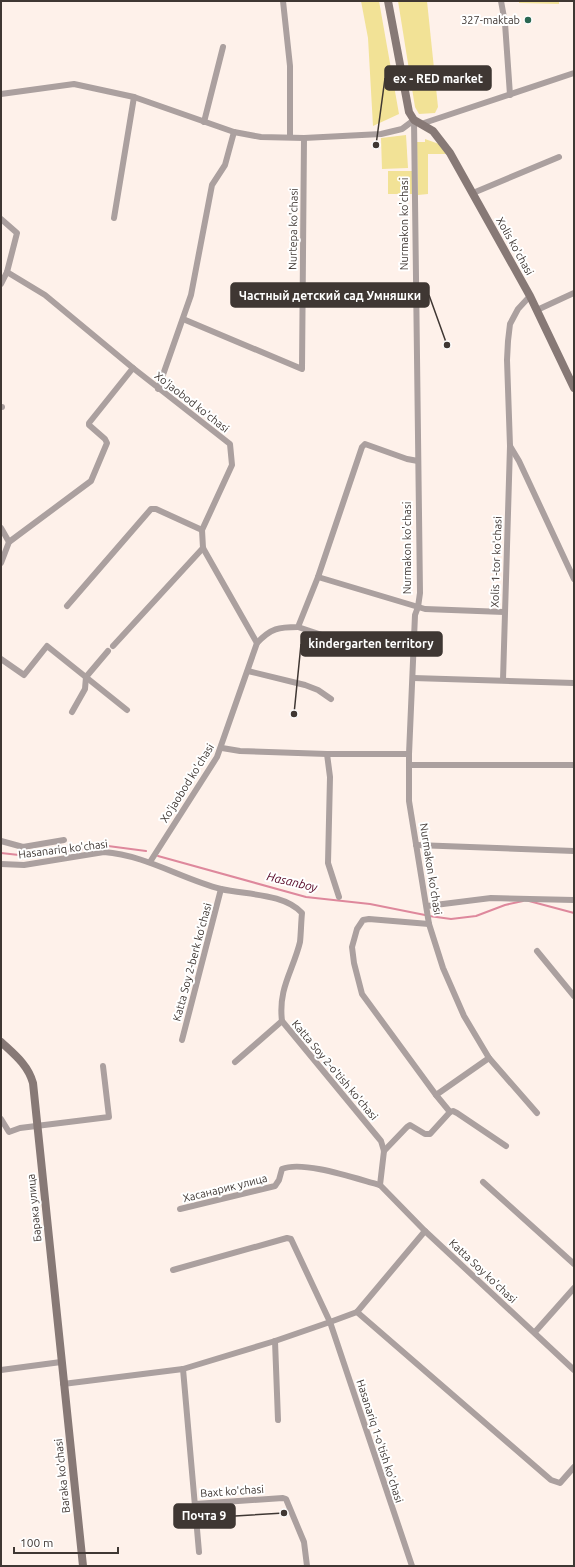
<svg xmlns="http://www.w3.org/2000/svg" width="575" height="1567" viewBox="0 0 575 1567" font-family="Ubuntu,sans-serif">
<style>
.green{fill:#f2e296}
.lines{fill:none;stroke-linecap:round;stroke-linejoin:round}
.stream{stroke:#de889c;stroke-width:2}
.street{stroke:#aba09f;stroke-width:6}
.secondary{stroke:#877976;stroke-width:8}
.poi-dot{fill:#2b6752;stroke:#fff;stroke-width:1.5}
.labels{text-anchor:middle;stroke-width:4;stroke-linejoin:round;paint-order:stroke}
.poi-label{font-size:11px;fill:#3f3733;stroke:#fff;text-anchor:end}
.street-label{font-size:11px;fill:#3f3733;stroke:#fff}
.water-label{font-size:12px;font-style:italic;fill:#560726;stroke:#fff}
.leader{fill:none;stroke:#3f3733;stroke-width:1.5}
.callout-dot{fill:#3f3733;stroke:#fff;stroke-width:1.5}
.callout{fill:#3f3733;stroke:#3f3733;stroke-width:1.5}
.callout-label{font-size:12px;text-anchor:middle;font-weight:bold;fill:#fff}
</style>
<rect width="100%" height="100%" fill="#fef1ea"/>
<!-- green -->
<g class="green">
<path d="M 361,1 L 379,1 L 399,114 L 373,126 L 368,38 Z"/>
<path d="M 398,1 L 427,1 L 438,107 L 435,113 L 419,114 L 415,107 Z"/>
<path d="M 519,1 L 559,1 L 559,4 L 519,3 Z"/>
<path d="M 406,135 L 408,168 L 382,169 L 381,138 Z"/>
<path d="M 425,139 L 439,144 L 446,154 L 428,154 L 428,194 L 418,195 L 417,142 L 425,142 Z"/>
<rect x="388" y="171" width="24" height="23"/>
</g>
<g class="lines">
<!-- stream -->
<g class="stream">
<path d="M 1,853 L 28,856 L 108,846 L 146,851"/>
<path d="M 158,856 L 306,897 L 370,904 L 425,915"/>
<path d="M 529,901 L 574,913"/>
<path d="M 429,916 L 451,919 L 476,916 L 505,905 L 523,901"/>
</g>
<!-- street -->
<g class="street">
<path d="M 283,1 L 290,66 L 290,137"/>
<path d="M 501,1 L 505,23 L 510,95"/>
<path d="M 1,94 L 74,84 L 134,97 L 234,132 L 261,137 L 304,138 L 381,134 L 402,129 L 414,120"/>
<path d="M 414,120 L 420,593 L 418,607 L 415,615 L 409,754 L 409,801 L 429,924 L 443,968 L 464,1016 L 489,1058 L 537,1113"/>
<path d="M 204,122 L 223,47"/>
<path d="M 421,124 L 574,73"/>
<path d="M 473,193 L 559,157"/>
<path d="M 114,218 L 134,97"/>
<path d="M 1,219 L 17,233 L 7,272 L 1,284"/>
<path d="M 7,272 L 45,295 L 133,368 L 230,444 L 232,465 L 202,530 L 203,548 L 257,643"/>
<path d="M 530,296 L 518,309 L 510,324 L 508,341 L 507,360 L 510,446 L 519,461 L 574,579"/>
<path d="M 537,310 L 574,293"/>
<path d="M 183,319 L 302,369 L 304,138"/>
<path d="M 158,389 L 191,295 L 212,185 L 225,165 L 234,132"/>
<path d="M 1,407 L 2,407"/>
<path d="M 1,528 L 9,542"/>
<path d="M 1,563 L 9,542 L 91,481 L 107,443 L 105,439 L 89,425 L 89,423 L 133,368"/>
<path d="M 318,577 L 425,609 L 504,612"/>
<path d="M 67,606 L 151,509 L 156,509 L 202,530"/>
<path d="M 298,627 L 367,650"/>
<path d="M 113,646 L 203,548"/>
<path d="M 1,659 L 24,675 L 47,646 L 127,710"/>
<path d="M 248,671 L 305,685 L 318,690 L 331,699"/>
<path d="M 413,678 L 574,683"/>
<path d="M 503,680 L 510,446"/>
<path d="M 72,712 L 85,689 L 86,677 L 108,651"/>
<path d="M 222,748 L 240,751 L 327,754 L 409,754"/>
<path d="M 327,754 L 330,777 L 328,863 L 339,897"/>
<path d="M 409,765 L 574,765"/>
<path d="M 1,841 L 23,847 L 64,840"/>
<path d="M 416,845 L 574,851"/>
<path d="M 150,862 L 217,757 L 257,643 C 271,628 279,627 298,627 L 318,577 L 362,447 L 365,444 L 407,459 L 418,461"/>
<path d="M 1,864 L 24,865 L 104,852 C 145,855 182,879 221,889 C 246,895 284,893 302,913 C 301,923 301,933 300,942 C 293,971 278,988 282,1021 L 381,1141 L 384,1151 L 380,1185"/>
<path d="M 427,906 L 491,898 L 574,900"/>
<path d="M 429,924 L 369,919 L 363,920 L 357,929 L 352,947 L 354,963 L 362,994 L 436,1095"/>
<path d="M 537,951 L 574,996"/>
<path d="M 182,1040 L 221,889"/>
<path d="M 235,1062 L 282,1021"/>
<path d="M 450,1112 L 453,1111 L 457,1113 L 506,1146"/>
<path d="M 1,1119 L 9,1132 L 20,1128 L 109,1117 L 103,1066"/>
<path d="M 384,1151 L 407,1127 L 410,1125 L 425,1134 L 430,1134 L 450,1112 L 436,1095 L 489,1058"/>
<path d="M 483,1182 L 574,1264"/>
<path d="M 380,1185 L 425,1231 L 574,1370"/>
<path d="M 180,1209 L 275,1186 L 279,1180 L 282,1169 C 303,1160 357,1179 380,1185"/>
<path d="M 173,1270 L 287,1238 L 291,1239 L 330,1322 L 412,1566"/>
<path d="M 357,1312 L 551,1480 L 560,1483 L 574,1467"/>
<path d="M 535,1332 L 574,1288"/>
<path d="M 275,1341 L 278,1420"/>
<path d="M 183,1369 L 199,1552"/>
<path d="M 1,1370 L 61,1362"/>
<path d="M 63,1384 L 183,1369 L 275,1341 L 330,1322 L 357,1312 L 425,1231"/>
<path d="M 195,1504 L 283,1498 L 286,1499 L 304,1542 L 307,1566"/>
</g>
<!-- secondary -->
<g class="secondary">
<path d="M 388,1 L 409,112 L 414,120 L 433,131 L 450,153 L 530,296 L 574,388"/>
<path d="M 1,1042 C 15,1055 28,1065 33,1083 L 83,1566"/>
</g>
</g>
<!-- markers -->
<circle class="poi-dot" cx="528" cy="20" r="4"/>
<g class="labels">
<!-- poi labels -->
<g class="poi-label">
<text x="520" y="24">327-maktab</text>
</g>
<!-- street labels -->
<g class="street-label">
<text transform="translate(404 224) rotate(-90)" y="4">Nurmakon ko'chasi</text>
<text transform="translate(293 229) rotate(-89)" y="4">Nurtepa ko'chasi</text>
<text transform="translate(515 246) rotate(61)" y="4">Xolis ko'chasi</text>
<text transform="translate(192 402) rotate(38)" y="4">Xo'jaobod ko'chasi</text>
<text transform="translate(407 548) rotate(-90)" y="4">Nurmakon ko'chasi</text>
<text transform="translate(496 562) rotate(-88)" y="4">Xolis 1-tor ko'chasi</text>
<text transform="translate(187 783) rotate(-58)" y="4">Xo'jaobod ko'chasi</text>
<text transform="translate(63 849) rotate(-7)" y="4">Hasanariq ko'chasi</text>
<text transform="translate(431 869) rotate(81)" y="4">Nurmakon ko'chasi</text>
<text transform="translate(192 962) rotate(-75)" y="4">Katta Soy 2-berk ko'chasi</text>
<text transform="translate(335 1070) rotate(50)" y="4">Katta Soy 2-o'tish ko'chasi</text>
<text transform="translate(225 1188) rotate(-14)" y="4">Хасанарик улица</text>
<text transform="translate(34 1208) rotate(-96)" y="4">Барака улица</text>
<text transform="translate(483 1271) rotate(43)" y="4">Katta Soy ko'chasi</text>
<text transform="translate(380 1441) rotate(72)" y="4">Hasanariq 1-o'tish ko'chasi</text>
<text transform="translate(62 1476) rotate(-96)" y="4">Baraka ko'chasi</text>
<text transform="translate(232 1491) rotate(-4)" y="4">Baxt ko'chasi</text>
</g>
<!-- water labels -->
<g class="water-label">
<text transform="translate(292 882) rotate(13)" y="4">Hasanboy</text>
</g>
</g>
<!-- callouts -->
<path class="leader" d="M376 145L385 78M447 345L429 295M294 714L301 644M284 1513L235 1516"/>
<g class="callout-dot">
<circle cx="376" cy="145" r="4"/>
<circle cx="447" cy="345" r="4"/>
<circle cx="294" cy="714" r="4"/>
<circle cx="284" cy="1513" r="4"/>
</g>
<g class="callout">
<rect x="385" y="66" width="106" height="24" rx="4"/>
<rect x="231" y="283" width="198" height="24" rx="4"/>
<rect x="301" y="632" width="141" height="24" rx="4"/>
<rect x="174" y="1504" width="61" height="24" rx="4"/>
</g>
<g class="callout-label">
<text x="438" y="83">ex - RED market</text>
<text x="330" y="300">Частный детский сад Умняшки</text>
<text x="371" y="648">kindergarten territory</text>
<text x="204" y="1520">Почта 9</text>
</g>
<!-- border -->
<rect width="575" height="1567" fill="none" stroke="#3f3733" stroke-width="4"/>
<!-- scale -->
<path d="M14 1547v6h104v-6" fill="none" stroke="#3f3733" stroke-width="2"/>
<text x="20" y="1547" font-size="12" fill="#3f3733" stroke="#ffffff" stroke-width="3" paint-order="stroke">100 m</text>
</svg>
